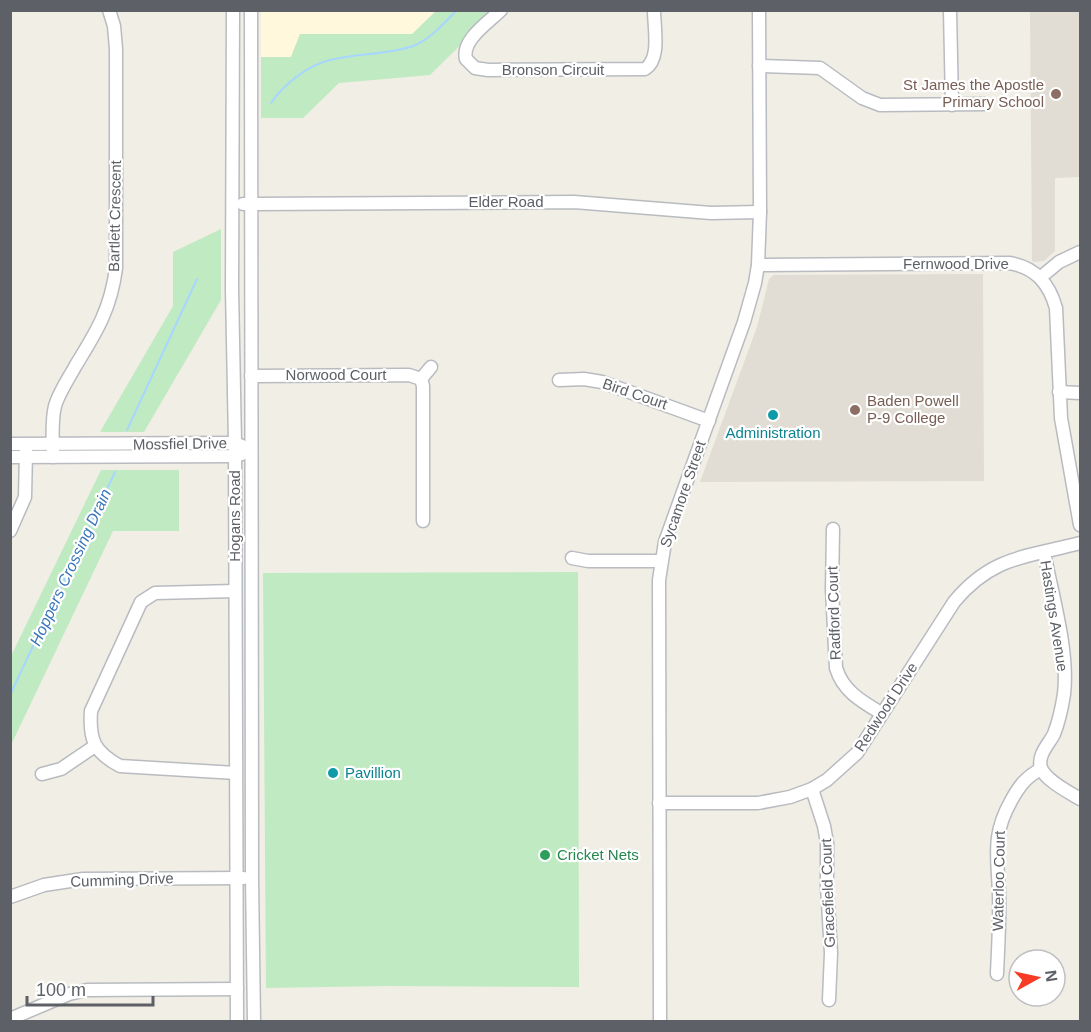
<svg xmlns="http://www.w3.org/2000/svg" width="1091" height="1032" viewBox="0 0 1091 1032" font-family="Arial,sans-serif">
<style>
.commercial{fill:#fff8dc}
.education{fill:#e1ddd4}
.green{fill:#c0eac1}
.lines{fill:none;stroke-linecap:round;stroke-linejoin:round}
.stream{stroke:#a7d6ff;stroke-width:2}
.minor-casing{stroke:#b8bbc0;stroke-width:15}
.minor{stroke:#fff;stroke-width:12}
.education-dot{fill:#8d6e63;stroke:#fff;stroke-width:2}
.culture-dot{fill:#0f9aa8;stroke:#fff;stroke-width:2}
.leisure-dot{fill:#2e9e5b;stroke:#fff;stroke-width:2}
.labels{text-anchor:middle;stroke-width:4.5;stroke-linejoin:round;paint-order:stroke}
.street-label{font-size:15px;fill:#5d6167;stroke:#fff}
.education-label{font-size:15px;fill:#785e54;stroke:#fff;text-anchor:end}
.culture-label{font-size:15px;fill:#0d838f;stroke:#fff}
.leisure-label{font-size:15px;fill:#27864d;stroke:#fff;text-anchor:start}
.water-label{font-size:16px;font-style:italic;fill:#3a75ba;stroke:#fff}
</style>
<rect width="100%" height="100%" fill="#f1eee5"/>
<!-- commercial -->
<path class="commercial" d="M 261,11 L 436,11 L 413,34 L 300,34 L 291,57 L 261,57 Z"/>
<!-- education -->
<g class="education">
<path d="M 1030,11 L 1080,11 L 1080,177 L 1055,178 L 1055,251 L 1044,261 L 1034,262 L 1032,261 Z"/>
<path d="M 983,274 L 984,481 L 700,482 L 757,327 L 769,279 L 774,275 Z"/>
</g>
<!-- green -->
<g class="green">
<path d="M 436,11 L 495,11 L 430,75 L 339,83 L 303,118 L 261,118 L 261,57 L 291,57 L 300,34 L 412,34 Z"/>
<path d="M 221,229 L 221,300 L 144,432 L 100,432 L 173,306 L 173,252 Z"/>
<path d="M 101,470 L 179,470 L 179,531 L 113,531 L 11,745 L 11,656 Z"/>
<path d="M 578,572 L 579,987 L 388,986 L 266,988 L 263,573 Z"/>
</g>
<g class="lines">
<!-- stream -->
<g class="stream">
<path d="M 271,103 C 283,85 308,65 330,60 C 357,53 387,55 413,46 C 431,39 444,23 457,10"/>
<path d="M 127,430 L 197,279"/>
<path d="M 10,695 L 115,472"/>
</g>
<defs>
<g id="minor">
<path d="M 233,10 L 232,289 L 235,443 L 237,1022"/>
<path d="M 251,10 L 252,879 L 254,1022"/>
<path d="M 501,10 C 489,22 461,40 466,59 L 475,68 L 488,70 L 645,69 C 661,59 654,28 654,10"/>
<path d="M 950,10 L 952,105"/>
<path d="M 759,66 L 820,68 L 862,98 L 880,105 L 985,104"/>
<path d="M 243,204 L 574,202 L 711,213 L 760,212"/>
<path d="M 758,265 L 1009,263 C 1035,267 1049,283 1056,308 L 1061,418 L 1080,525"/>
<path d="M 1041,277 L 1059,262 L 1080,252"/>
<path d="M 251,376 L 409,375 L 421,379 L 423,386 L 423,521"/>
<path d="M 421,379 L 431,367"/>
<path d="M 559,380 L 584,379 L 602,382 L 709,421"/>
<path d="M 1059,392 L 1080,393"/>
<path d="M 10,444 L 235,443 L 242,446"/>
<path d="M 10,457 L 235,456 L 242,454"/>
<path d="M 53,457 C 53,441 51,422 55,406 C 59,392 69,378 76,365 C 97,331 111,308 116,268 L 116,49 L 114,26 L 109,10"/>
<path d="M 833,529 L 832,589 L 836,668 C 843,691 861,701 881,713"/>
<path d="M 10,531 L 25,497 L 26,451"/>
<path d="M 1044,552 C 1052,595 1069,651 1064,694 C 1062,707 1059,721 1054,734 C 1049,744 1037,755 1041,768 C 1046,781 1069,792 1080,799"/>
<path d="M 572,558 L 588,561 L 661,561"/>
<path d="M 235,591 L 155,593 L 141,602 L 91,711 C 89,740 94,752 120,766 L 236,773"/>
<path d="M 42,774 L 61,769 L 95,746"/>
<path d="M 812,789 L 824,826 L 827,843 L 827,886 L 831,953 L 829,1000"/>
<path d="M 659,803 L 758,803 L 790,797 L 812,789 L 827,780 L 857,753 L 954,602 C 992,556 1027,557 1080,543"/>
<path d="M 10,897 L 44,885 L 83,879 L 244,878"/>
<path d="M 997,974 C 998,948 1000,921 999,895 C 998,858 991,836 1011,801 C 1019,786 1026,777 1041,769"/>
<path d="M 10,1019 L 69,994 L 87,990 L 237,989"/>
<path d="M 660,1022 L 659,580 L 665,542 L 744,322 L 755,283 L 758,265 L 760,212 L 759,10"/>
</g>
</defs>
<!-- minor casing -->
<use href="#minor" class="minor-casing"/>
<!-- minor -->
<use href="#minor" class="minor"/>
</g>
<!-- markers -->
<g class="education-dot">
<circle cx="1056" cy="94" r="6"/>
<circle cx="855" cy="410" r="6"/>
</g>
<g class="culture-dot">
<circle cx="773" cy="415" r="6"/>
<circle cx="333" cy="773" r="6"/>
</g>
<circle class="leisure-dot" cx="545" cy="855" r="6"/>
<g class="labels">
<!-- street labels -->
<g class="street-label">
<text x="553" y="75">Bronson Circuit</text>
<text x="506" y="207">Elder Road</text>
<text transform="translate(115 216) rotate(-89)" y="5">Bartlett Crescent</text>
<text x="956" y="269">Fernwood Drive</text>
<text x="336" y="380">Norwood Court</text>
<text transform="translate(635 394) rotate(19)" y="5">Bird Court</text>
<text transform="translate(180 444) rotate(-1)" y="5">Mossfiel Drive</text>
<text transform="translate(683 494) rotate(-71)" y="5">Sycamore Street</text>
<text transform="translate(235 516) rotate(-90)" y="5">Hogans Road</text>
<text transform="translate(834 613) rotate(-92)" y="5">Radford Court</text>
<text transform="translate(1054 616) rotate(81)" y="5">Hastings Avenue</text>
<text transform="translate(886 707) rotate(-57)" y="5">Redwood Drive</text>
<text transform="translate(122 880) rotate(-2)" y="5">Cumming Drive</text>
<text transform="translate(999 881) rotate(-89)" y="5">Waterloo Court</text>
<text transform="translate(828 893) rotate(-92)" y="5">Gracefield Court</text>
</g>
<!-- education labels -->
<g class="education-label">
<text x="1044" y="90">St James the Apostle<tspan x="1044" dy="17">Primary School</tspan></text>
<text x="867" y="406" text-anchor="start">Baden Powell<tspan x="867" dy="17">P-9 College</tspan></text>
</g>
<!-- culture labels -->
<g class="culture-label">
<text x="773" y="438">Administration</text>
<text x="345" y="778" text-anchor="start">Pavillion</text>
</g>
<!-- leisure labels -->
<g class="leisure-label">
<text x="557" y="860">Cricket Nets</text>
</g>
<!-- water labels -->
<g class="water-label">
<text transform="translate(70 567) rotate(-65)" y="6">Hoppers Crossing Drain</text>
</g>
</g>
<!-- border -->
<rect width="1091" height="1032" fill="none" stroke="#5d6167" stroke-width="24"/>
<!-- north arrow -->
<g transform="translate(1037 978) rotate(82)"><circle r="28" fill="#ffffff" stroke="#bec0c2" stroke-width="1.5"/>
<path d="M0-4.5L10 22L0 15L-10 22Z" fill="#f73b24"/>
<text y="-9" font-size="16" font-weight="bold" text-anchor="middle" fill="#5d6167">N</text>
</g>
<!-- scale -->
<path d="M27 996v9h126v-9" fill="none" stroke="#5d6167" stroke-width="3"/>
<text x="36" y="996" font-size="18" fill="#5d6167" stroke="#ffffff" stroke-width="4.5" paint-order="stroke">100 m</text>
</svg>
